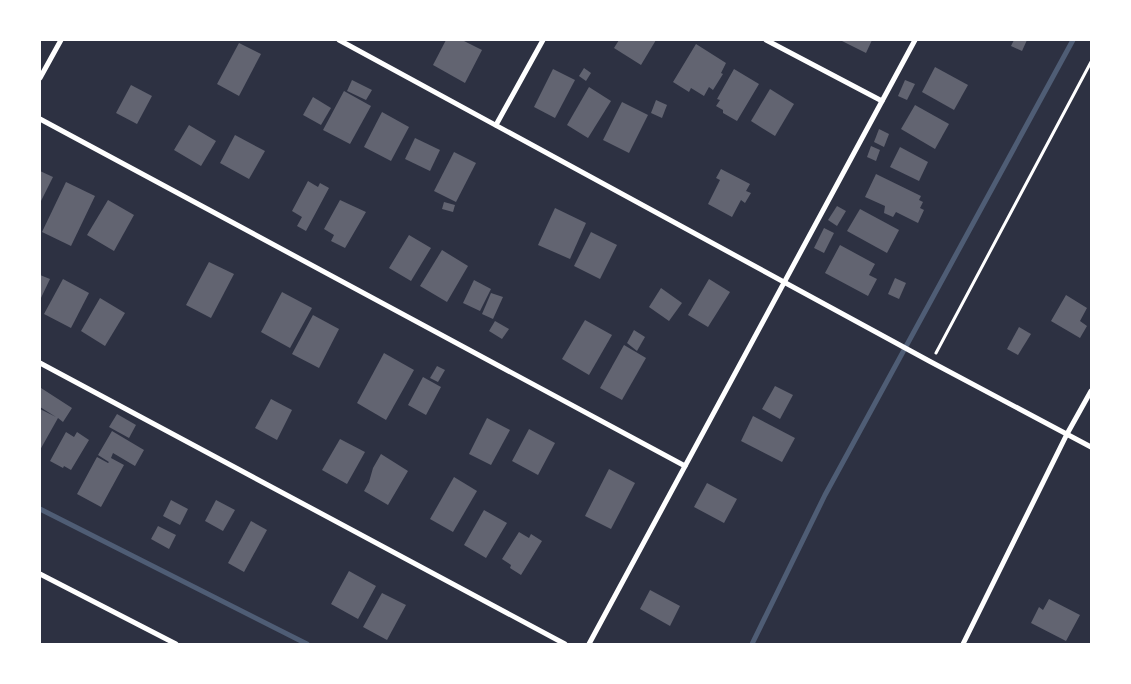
<svg xmlns="http://www.w3.org/2000/svg" width="1131" height="684" viewBox="0 0 1131 684" font-family="Barlow,sans-serif">
<style>
.lines{fill:none;stroke-linecap:round;stroke-linejoin:round}
.stream{stroke:#4f5d75;stroke-width:5}
.building{fill:#626471}
.path{stroke:#fff;stroke-width:3}
.minor{stroke:#fff;stroke-width:5}
</style>
<rect width="100%" height="100%" fill="#2d3142"/>
<g class="lines">
<!-- stream -->
<g class="stream">
<path d="M 40,509 L 307,644"/>
<path d="M 752,644 L 825,495 L 1073,40"/>
</g>
</g>
<!-- building -->
<g class="building">
<path d="M 446,40 L 462,40 L 482,50 L 465,83 L 433,65 Z"/>
<path d="M 619,40 L 656,40 L 641,65 L 614,48 Z"/>
<path d="M 840,40 L 872,40 L 866,53 Z"/>
<path d="M 1014,40 L 1027,40 L 1022,51 L 1011,46 Z"/>
<path d="M 239,43 L 261,54 L 239,96 L 217,84 Z"/>
<path d="M 696,44 L 726,63 L 721,73 L 723,74 L 713,90 L 709,87 L 704,96 L 691,88 L 689,92 L 673,82 Z"/>
<path d="M 935,67 L 968,85 L 954,110 L 922,92 Z"/>
<path d="M 584,68 L 591,73 L 586,81 L 579,76 Z"/>
<path d="M 553,69 L 575,80 L 555,118 L 534,107 Z"/>
<path d="M 734,69 L 759,84 L 737,121 L 723,113 L 723,110 L 716,106 L 720,100 L 717,99 Z"/>
<path d="M 352,80 L 372,90 L 366,100 L 347,91 Z"/>
<path d="M 905,80 L 915,84 L 907,100 L 898,96 Z"/>
<path d="M 131,85 L 152,96 L 137,124 L 116,113 Z"/>
<path d="M 589,87 L 611,101 L 588,138 L 567,125 Z"/>
<path d="M 770,89 L 794,104 L 775,136 L 751,121 Z"/>
<path d="M 344,91 L 371,106 L 350,144 L 323,130 Z"/>
<path d="M 313,97 L 331,108 L 321,125 L 303,115 Z"/>
<path d="M 656,100 L 667,105 L 662,118 L 651,113 Z"/>
<path d="M 622,102 L 648,115 L 629,153 L 603,140 Z"/>
<path d="M 915,105 L 949,124 L 935,149 L 901,129 Z"/>
<path d="M 382,112 L 409,127 L 391,161 L 364,147 Z"/>
<path d="M 189,125 L 216,141 L 201,166 L 174,150 Z"/>
<path d="M 879,129 L 889,134 L 884,147 L 874,142 Z"/>
<path d="M 235,135 L 265,151 L 249,179 L 220,163 Z"/>
<path d="M 415,138 L 440,150 L 430,171 L 405,159 Z"/>
<path d="M 871,146 L 880,150 L 876,161 L 867,157 Z"/>
<path d="M 900,147 L 928,162 L 919,181 L 890,167 Z"/>
<path d="M 454,152 L 476,163 L 456,202 L 434,191 Z"/>
<path d="M 721,169 L 750,184 L 746,191 L 751,193 L 745,203 L 741,200 L 732,217 L 708,204 L 720,180 L 716,178 Z"/>
<path d="M 40,171 L 53,177 L 40,203 Z"/>
<path d="M 876,174 L 921,196 L 919,200 L 923,202 L 920,208 L 924,210 L 918,223 L 896,212 L 893,217 L 884,213 L 885,206 L 865,197 Z"/>
<path d="M 308,181 L 318,187 L 320,183 L 329,188 L 306,231 L 297,226 L 302,217 L 292,211 Z"/>
<path d="M 66,182 L 95,196 L 71,246 L 42,232 Z"/>
<path d="M 108,200 L 134,215 L 114,251 L 87,235 Z"/>
<path d="M 340,200 L 366,212 L 345,248 L 331,241 L 334,235 L 324,229 Z"/>
<path d="M 444,202 L 455,205 L 453,212 L 442,209 Z"/>
<path d="M 837,206 L 846,211 L 837,226 L 828,220 Z"/>
<path d="M 555,208 L 586,223 L 570,259 L 538,245 Z"/>
<path d="M 860,209 L 899,230 L 887,253 L 847,231 Z"/>
<path d="M 824,228 L 834,233 L 824,253 L 814,248 Z"/>
<path d="M 591,232 L 617,245 L 600,279 L 574,266 Z"/>
<path d="M 409,235 L 431,248 L 411,281 L 389,268 Z"/>
<path d="M 840,245 L 875,264 L 869,275 L 877,279 L 868,296 L 825,273 Z"/>
<path d="M 442,250 L 468,266 L 447,302 L 420,286 Z"/>
<path d="M 209,262 L 234,274 L 211,318 L 186,305 Z"/>
<path d="M 40,275 L 50,279 L 40,300 Z"/>
<path d="M 895,278 L 906,283 L 899,299 L 888,294 Z"/>
<path d="M 63,279 L 89,293 L 71,328 L 44,314 Z"/>
<path d="M 709,279 L 730,292 L 708,327 L 688,315 Z"/>
<path d="M 474,280 L 491,289 L 480,311 L 463,303 Z"/>
<path d="M 661,288 L 682,303 L 669,321 L 649,307 Z"/>
<path d="M 282,292 L 312,308 L 290,348 L 261,332 Z"/>
<path d="M 491,293 L 503,297 L 493,319 L 482,314 Z"/>
<path d="M 1066,295 L 1087,308 L 1080,321 L 1087,326 L 1080,338 L 1051,321 Z"/>
<path d="M 100,298 L 125,313 L 105,346 L 81,331 Z"/>
<path d="M 313,315 L 339,329 L 319,368 L 292,354 Z"/>
<path d="M 585,320 L 612,335 L 589,375 L 562,359 Z"/>
<path d="M 495,321 L 509,329 L 502,339 L 489,331 Z"/>
<path d="M 1019,327 L 1031,334 L 1018,355 L 1007,349 Z"/>
<path d="M 634,330 L 645,337 L 637,351 L 627,343 Z"/>
<path d="M 624,345 L 646,358 L 622,400 L 600,388 Z"/>
<path d="M 384,353 L 414,370 L 386,420 L 357,403 Z"/>
<path d="M 437,366 L 445,370 L 438,382 L 430,378 Z"/>
<path d="M 423,377 L 441,387 L 426,415 L 408,405 Z"/>
<path d="M 775,386 L 793,395 L 780,419 L 762,409 Z"/>
<path d="M 41,388 L 72,408 L 63,422 L 58,418 L 40,450 L 40,409 L 56,417 L 40,407 Z"/>
<path d="M 271,399 L 292,410 L 277,440 L 255,428 Z"/>
<path d="M 117,414 L 136,425 L 129,438 L 109,427 Z"/>
<path d="M 753,416 L 795,438 L 782,462 L 741,441 Z"/>
<path d="M 487,418 L 510,430 L 491,465 L 469,454 Z"/>
<path d="M 529,429 L 555,443 L 538,475 L 512,461 Z"/>
<path d="M 112,431 L 144,450 L 135,466 L 113,453 L 111,458 L 124,465 L 101,507 L 77,494 L 97,457 L 108,463 L 109,462 L 98,455 Z"/>
<path d="M 66,432 L 74,437 L 77,432 L 89,440 L 71,470 L 64,466 L 63,468 L 50,461 Z"/>
<path d="M 340,439 L 365,452 L 347,484 L 322,470 Z"/>
<path d="M 381,454 L 408,471 L 388,505 L 364,491 L 369,482 L 373,468 Z"/>
<path d="M 609,469 L 635,483 L 611,529 L 585,516 Z"/>
<path d="M 454,477 L 477,491 L 453,532 L 430,519 Z"/>
<path d="M 707,483 L 737,499 L 724,523 L 694,507 Z"/>
<path d="M 171,500 L 188,509 L 180,525 L 163,516 Z"/>
<path d="M 216,500 L 235,510 L 223,531 L 205,521 Z"/>
<path d="M 484,510 L 507,523 L 486,558 L 464,545 Z"/>
<path d="M 251,521 L 267,530 L 244,572 L 228,563 Z"/>
<path d="M 158,526 L 176,535 L 169,549 L 151,539 Z"/>
<path d="M 519,532 L 529,538 L 531,534 L 542,541 L 521,575 L 510,568 L 511,565 L 502,559 Z"/>
<path d="M 349,571 L 376,586 L 358,619 L 331,604 Z"/>
<path d="M 650,590 L 680,606 L 670,626 L 640,609 Z"/>
<path d="M 382,593 L 406,605 L 387,640 L 363,627 Z"/>
<path d="M 1049,599 L 1080,615 L 1066,641 L 1031,623 L 1039,607 L 1043,610 Z"/>
</g>
<g class="lines">
<!-- path -->
<path class="path" d="M 936,353 L 1091,62"/>
<!-- minor -->
<g class="minor">
<path d="M 339,40 L 931,362 L 1091,447"/>
<path d="M 766,40 L 882,101"/>
<path d="M 40,78 L 61,40"/>
<path d="M 40,119 L 685,466"/>
<path d="M 496,125 L 543,40"/>
<path d="M 40,363 L 565,644"/>
<path d="M 40,574 L 176,644"/>
<path d="M 589,644 L 915,40"/>
<path d="M 963,644 L 1067,434 L 1091,391"/>
</g>
</g>
<!-- border -->
<rect width="1131" height="684" fill="none" stroke="#ffffff" stroke-width="82"/>
</svg>
